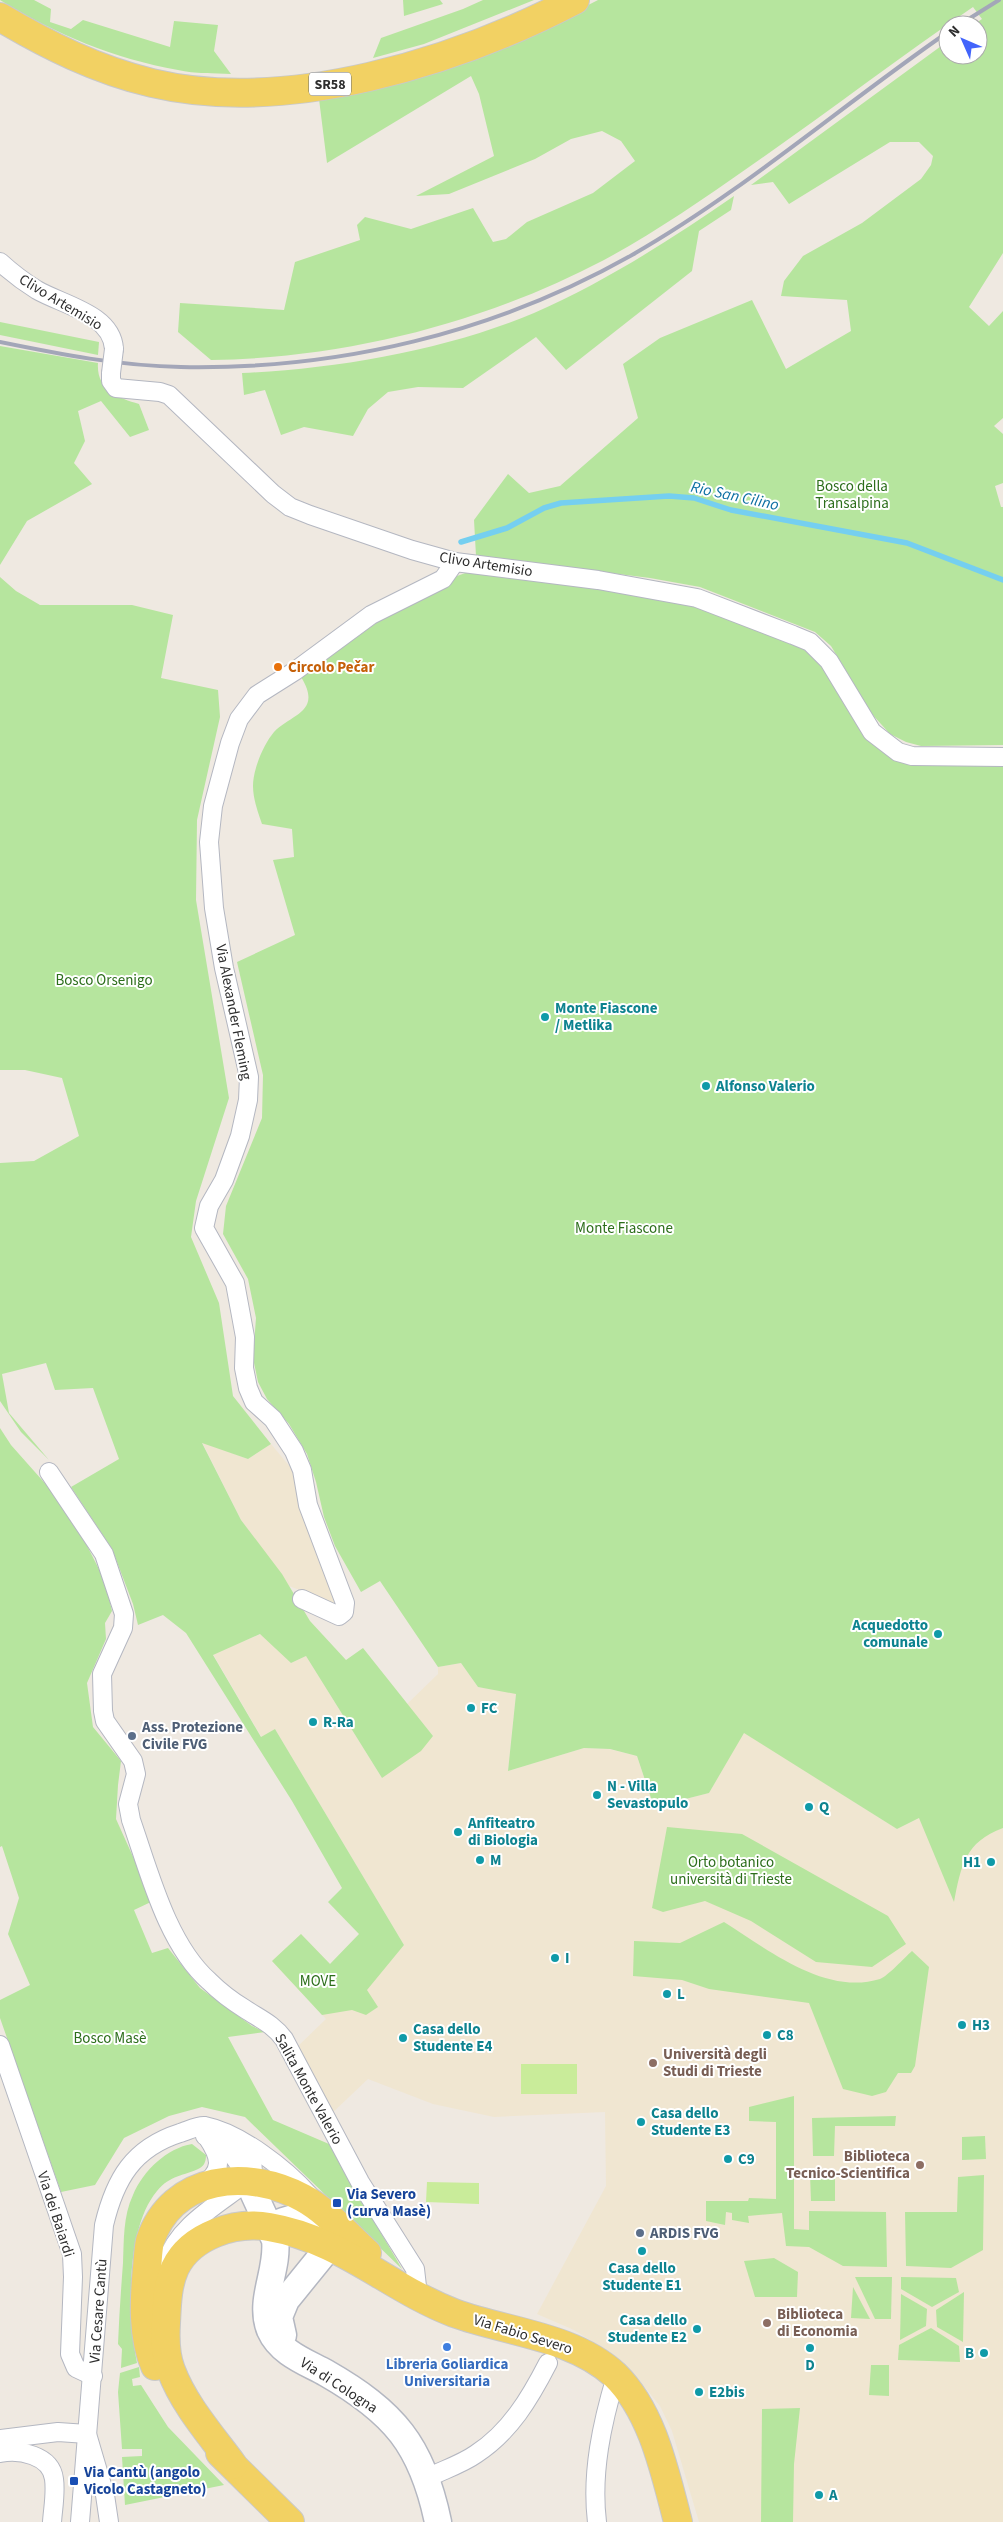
<svg xmlns="http://www.w3.org/2000/svg" width="1003" height="2522" viewBox="0 0 1003 2522" font-family="'Source Sans 3',sans-serif">
<style>
.education{fill:#f0e6d1}
.green{fill:#b6e59e}
.pitch{fill:#c9ec9a}
.lines{fill:none;stroke-linecap:round;stroke-linejoin:round}
.stream{stroke:#75cff0;stroke-width:5.5}
.street-casing{stroke:#b4b7c1;stroke-width:20}
.secondary-casing{stroke:#b4b7c1;stroke-width:29}
.primary-casing{stroke:#c9c9c9;stroke-width:30}
.street{stroke:#fff;stroke-width:18}
.secondary{stroke:#fff;stroke-width:26}
.primary{stroke:#f2d163;stroke-width:28}
.rail{stroke:#a3a6b8;stroke-width:4}
.street-bridge-casing{stroke:#b4b7c1;stroke-width:20;stroke-linecap:butt}
.street-bridge{stroke:#fff;stroke-width:18}
.food-dot{fill:#e8710a;stroke:#fff;stroke-width:2}
.culture-dot{fill:#0f9aa8;stroke:#fff;stroke-width:2}
.service-dot{fill:#5c6f8a;stroke:#fff;stroke-width:2}
.education-dot{fill:#8d6e63;stroke:#fff;stroke-width:2}
.transit-dot{fill:#1a4fb4;stroke:#fff;stroke-width:2}
.shop-dot{fill:#3f7fe0;stroke:#fff;stroke-width:2}
.labels{text-anchor:middle;stroke-width:4;stroke-linejoin:round;paint-order:stroke}
.shield{fill:#fff;stroke:#6d6d6d;stroke-width:1}
.shield-label{font-size:14px;font-weight:bold;fill:#2e2e2e}
.street-label{font-size:15px;fill:#2e2e2e;stroke:#fff}
.park-label{font-size:15px;fill:#2c6e1b;stroke:#fff}
.food-label{font-size:15px;font-weight:bold;fill:#c56008;stroke:#fff;text-anchor:start}
.culture-label{font-size:15px;font-weight:bold;fill:#0d838f;stroke:#fff;text-anchor:start}
.service-label{font-size:15px;font-weight:bold;fill:#4e5e75;stroke:#fff;text-anchor:start}
.education-label{font-size:15px;font-weight:bold;fill:#785e54;stroke:#fff;text-anchor:start}
.transit-label{font-size:15px;font-weight:bold;fill:#164399;stroke:#fff;text-anchor:start}
.shop-label{font-size:15px;font-weight:bold;fill:#366cbe;stroke:#fff}
.water-label{font-size:16px;font-style:italic;fill:#0d6fa3;stroke:#fff}
</style>
<rect width="100%" height="100%" fill="#efe9e1"/>
<!-- education -->
<g class="education">
<path d="M 202,1442 L 248,1459 L 271,1444 L 291,1468 L 301,1491 L 337,1604 L 289,1586 L 241,1520 Z"/>
<path d="M 261,1634 L 291,1663 L 306,1656 L 382,1778 L 433,1736 L 407,1704 L 438,1674 L 438,1667 L 461,1663 L 478,1687 L 516,1693 L 508,1771 L 584,1748 L 609,1749 L 637,1756 L 654,1807 L 709,1793 L 744,1732 L 897,1829 L 919,1818 L 959,1875 L 969,1851 L 988,1833 L 1003,1828 L 1003,2522 L 699,2522 L 672,2431 L 660,2406 L 635,2375 L 614,2355 L 574,2330 L 537,2314 L 606,2186 L 605,2112 L 494,2117 L 433,2104 L 368,2079 L 329,2116 L 296,2048 L 326,2019 L 272,1961 L 301,1934 L 360,1995 L 404,1945 L 275,1729 L 262,1738 L 213,1654 Z"/>
</g>
<!-- green -->
<g class="green">
<path d="M 0,0 L 34,0 L 51,9 L 50,22 L 71,29 L 83,20 L 170,47 L 174,21 L 218,25 L 214,51 L 231,74 C 214,73 195,74 178,70 C 115,59 55,34 0,0 Z"/>
<path d="M 403,0 L 440,0 L 443,4 L 404,16 Z"/>
<path d="M 483,0 L 534,0 L 424,44 L 373,58 L 381,38 L 463,9 Z"/>
<path d="M 598,0 L 1003,0 L 1003,253 L 969,307 L 989,326 L 1003,311 L 1003,418 L 994,426 L 1003,434 L 1003,483 L 995,486 L 1001,507 L 1003,507 L 1003,745 L 921,746 L 906,742 L 890,734 L 871,713 L 831,646 L 815,632 L 700,587 L 650,578 L 476,556 L 474,520 L 508,474 L 529,493 L 560,486 L 638,418 L 623,364 L 660,338 L 752,300 L 786,369 L 851,331 L 847,300 L 781,296 L 784,281 L 803,256 L 862,223 L 921,179 L 931,165 L 933,156 L 919,142 L 890,142 L 789,204 L 773,182 L 751,185 L 948,41 L 948,55 L 978,55 L 978,25 L 973,25 L 982,19 L 973,7 C 897,59 824,115 749,167 C 702,200 654,233 604,260 C 484,323 347,358 211,360 L 178,332 L 180,303 L 284,310 L 295,262 L 360,240 L 357,225 L 365,217 L 411,229 L 473,208 L 493,242 L 506,239 L 527,222 L 593,193 L 635,161 L 621,141 L 602,131 L 571,139 L 535,159 L 449,194 L 416,196 L 494,156 L 479,94 L 471,76 L 327,163 L 319,99 L 518,41 Z"/>
<path d="M 734,196 L 731,210 L 699,231 L 692,271 L 566,370 L 536,337 L 463,388 L 418,387 L 388,392 L 368,409 L 353,436 L 304,427 L 281,435 L 265,390 L 244,395 L 242,373 C 336,369 446,350 534,313 C 605,282 670,240 734,196 Z"/>
<path d="M 0,322 L 99,342 L 98,355 L 0,335 Z"/>
<path d="M 0,346 L 98,363 C 96,390 118,398 139,404 L 149,430 L 130,437 L 101,401 L 78,411 L 85,441 L 74,463 L 92,484 L 27,521 L 0,565 Z"/>
<path d="M 471,571 L 647,594 L 702,606 L 795,644 L 812,655 L 909,764 L 1003,765 L 1003,1828 C 965,1842 961,1866 954,1902 L 919,1818 L 897,1829 L 744,1733 L 709,1793 L 654,1807 L 637,1756 L 610,1749 L 584,1748 L 508,1771 L 516,1694 L 478,1687 L 461,1663 L 438,1667 L 380,1581 L 361,1592 L 335,1546 L 324,1517 L 316,1482 L 307,1454 L 289,1424 L 267,1399 L 258,1382 L 253,1358 L 256,1318 L 248,1279 L 223,1234 L 226,1206 L 262,1118 L 263,1075 L 237,962 L 295,935 L 273,860 L 294,857 L 292,829 L 262,824 C 258,812 253,799 253,786 C 253,770 263,745 274,732 C 291,714 323,712 301,677 L 386,616 L 440,587 L 457,576 Z"/>
<path d="M 0,577 L 16,591 L 40,605 L 132,605 L 173,615 L 161,678 L 218,690 L 220,717 L 197,820 L 196,900 L 229,1098 L 196,1201 L 191,1237 L 219,1303 L 233,1396 L 271,1444 L 248,1459 L 202,1443 L 241,1520 L 282,1574 L 310,1621 L 346,1660 L 363,1648 L 433,1736 L 421,1751 L 382,1778 L 306,1656 L 291,1663 L 260,1634 L 213,1655 L 261,1737 L 275,1729 L 404,1945 L 367,1990 L 378,2007 L 366,2015 L 352,2010 L 322,2015 L 272,1961 L 301,1934 L 330,1964 L 359,1934 L 328,1902 L 342,1888 L 292,1801 L 186,1633 L 163,1615 L 138,1625 L 133,1604 L 112,1549 L 71,1487 L 119,1459 L 93,1388 L 55,1390 L 46,1363 L 2,1374 L 9,1413 L 49,1460 L 21,1432 L 0,1401 L 0,1163 L 34,1161 L 79,1136 L 62,1078 L 25,1070 L 0,1070 Z"/>
<path d="M 0,1428 L 11,1445 L 50,1489 L 78,1528 L 105,1581 L 112,1611 L 105,1623 L 106,1639 L 87,1683 L 93,1727 L 121,1761 L 118,1785 L 116,1819 L 153,1901 L 134,1910 L 152,1953 L 168,1948 L 200,1988 L 252,2026 L 265,2032 L 228,2037 L 273,2120 L 329,2144 L 402,2269 L 245,2117 L 202,2107 L 169,2116 L 124,2138 L 95,2185 L 61,2192 L 0,2018 L 0,2000 L 30,1985 L 8,1934 L 19,1898 L 2,1846 L 0,1847 Z"/>
<path d="M 667,1827 L 742,1834 L 888,1916 L 906,1944 L 872,1967 L 816,1962 L 751,1921 L 705,1901 L 663,1912 L 652,1908 Z"/>
<path d="M 724,1922 C 767,1949 825,1996 880,1979 C 888,1976 904,1958 912,1951 L 929,1967 L 915,2066 L 911,2073 L 898,2073 L 886,2092 L 872,2096 L 843,2089 L 809,2003 L 709,1989 L 682,1980 L 633,1976 L 634,1941 L 680,1943 Z"/>
<path d="M 794,2096 L 794,2229 L 809,2230 L 809,2211 L 886,2212 L 887,2267 L 843,2266 L 809,2247 L 786,2246 L 782,2213 L 748,2216 L 749,2223 L 732,2220 L 732,2213 L 726,2212 L 725,2225 L 706,2221 L 706,2201 L 748,2201 L 749,2198 L 776,2199 L 776,2122 L 749,2121 L 749,2107 Z"/>
<path d="M 896,2116 L 895,2126 L 835,2126 L 834,2156 L 813,2156 L 812,2118 Z"/>
<path d="M 985,2136 L 986,2159 L 962,2160 L 962,2137 Z"/>
<path d="M 192,2144 L 206,2155 C 206,2160 205,2165 200,2168 C 184,2176 170,2175 157,2191 C 125,2229 128,2316 137,2363 L 121,2368 L 122,2349 L 118,2344 C 119,2317 121,2290 123,2263 C 124,2240 123,2216 133,2195 C 143,2171 167,2148 192,2144 Z"/>
<path d="M 810,2174 L 835,2174 L 835,2201 L 811,2201 Z"/>
<path d="M 984,2175 L 983,2250 L 951,2268 L 906,2266 L 905,2212 L 957,2212 L 958,2177 Z"/>
<path d="M 774,2258 L 798,2272 L 797,2297 L 755,2297 L 744,2261 Z"/>
<path d="M 855,2277 L 892,2277 L 891,2319 L 875,2319 Z"/>
<path d="M 901,2277 L 956,2278 L 959,2292 L 932,2307 L 901,2289 Z"/>
<path d="M 853,2287 L 870,2319 L 851,2318 Z"/>
<path d="M 964,2292 L 963,2342 L 937,2327 L 936,2310 Z"/>
<path d="M 901,2294 L 927,2309 L 926,2326 L 900,2340 Z"/>
<path d="M 931,2328 L 959,2346 L 960,2362 L 898,2360 L 899,2345 Z"/>
<path d="M 871,2365 L 889,2365 L 889,2396 L 869,2395 Z"/>
<path d="M 139,2367 L 140,2377 L 132,2379 L 133,2386 L 141,2385 L 168,2427 L 224,2485 L 125,2505 L 122,2457 L 142,2456 L 142,2449 L 122,2449 L 118,2392 L 120,2373 Z"/>
<path d="M 800,2408 L 794,2464 L 793,2522 L 761,2522 L 762,2409 Z"/>
</g>
<!-- pitch -->
<g class="pitch">
<rect x="521" y="2064" width="56" height="30"/>
<path d="M 427,2182 L 479,2183 L 479,2204 L 426,2202 Z"/>
</g>
<g class="lines">
<!-- stream -->
<path class="stream" d="M 461,542 L 507,528 L 544,508 L 561,503 L 669,496 L 694,498 L 731,510 L 907,543 L 1003,580"/>
<defs>
<g id="street">
<path d="M 0,262 C 12,273 24,282 37,290 C 63,305 112,314 114,349"/>
<path d="M 111,373 L 111,381 L 116,388 L 160,392 L 169,395 L 273,494 L 290,507 L 310,515 L 412,550 L 455,562 L 598,580 L 697,598 L 793,635 L 810,642 L 829,661 L 872,732 L 898,752 L 912,756 L 1003,757"/>
<path d="M 49,1472 L 104,1554 L 124,1614 L 123,1628 L 102,1674 L 103,1711 L 105,1721 L 133,1761 L 136,1774 L 128,1804 L 131,1820 C 149,1871 167,1944 209,1981 C 220,1992 232,2001 245,2009 C 260,2019 273,2024 284,2039 L 360,2182 L 415,2269 L 418,2295"/>
<path d="M 302,1599 L 339,1616 L 344,1612 L 345,1603 L 308,1505 L 302,1470 L 294,1451 L 273,1419 L 254,1402 L 248,1388 L 244,1368 L 245,1337 L 235,1283 L 204,1228 L 209,1206 L 224,1180 L 240,1136 L 248,1100 L 249,1077 L 224,968 L 214,908 L 209,842 L 213,806 L 230,743 L 239,719 L 257,695 L 295,671 L 371,615 L 443,579 L 455,562"/>
<path d="M 0,2045 L 72,2254 L 73,2277 L 70,2354 L 76,2368 L 93,2376"/>
<path d="M 205,2136 C 227,2144 239,2161 248,2181"/>
<path d="M 202,2186 C 224,2170 221,2158 207,2137"/>
<path d="M 166,2263 C 177,2226 219,2204 248,2181 L 253,2174 L 252,2156 L 243,2143"/>
<path d="M 0,2439 L 58,2432 L 87,2434 L 105,2495 L 109,2522"/>
<path d="M 0,2453 C 19,2449 51,2455 54,2479 C 56,2493 53,2508 52,2522"/>
<path d="M 427,2478 C 443,2470 462,2464 476,2454 C 510,2432 530,2398 548,2363"/>
<path d="M 80,2522 L 104,2225 C 115,2179 133,2148 180,2133 C 187,2131 198,2125 205,2126 C 240,2133 286,2169 309,2195"/>
<path d="M 597,2522 C 591,2473 602,2423 616,2376"/>
</g>
<g id="secondary">
<path d="M 248,2181 L 275,2240 C 279,2270 258,2300 270,2330 C 280,2353 306,2362 326,2373 C 394,2412 422,2445 438,2522"/>
<path d="M 268,2227 C 304,2211 308,2216 342,2231 L 286,2300 L 279,2317 L 283,2335"/>
</g>
<g id="primary">
<path d="M 0,17 C 49,46 97,70 152,83 C 287,115 456,62 575,0"/>
<path d="M 155,2366 C 142,2336 144,2299 147,2268 C 148,2259 148,2250 150,2241 C 172,2175 248,2168 303,2198 C 327,2211 347,2235 367,2253"/>
<path d="M 220,2453 L 290,2522"/>
<path d="M 233,2465 C 211,2435 184,2405 171,2370 C 165,2355 165,2339 166,2323 C 167,2304 167,2286 175,2268 C 191,2235 236,2221 269,2227 C 341,2239 389,2288 454,2313 C 506,2332 573,2336 615,2375 C 653,2412 665,2473 678,2522"/>
</g>
</defs>
<!-- street casing -->
<use href="#street" class="street-casing"/>
<!-- secondary casing -->
<use href="#secondary" class="secondary-casing"/>
<!-- primary casing -->
<use href="#primary" class="primary-casing"/>
<!-- street -->
<use href="#street" class="street"/>
<!-- secondary -->
<use href="#secondary" class="secondary"/>
<!-- primary -->
<use href="#primary" class="primary"/>
<!-- rail -->
<g class="rail">
<path d="M 959,25 L 999,0"/>
<path d="M 0,342 C 59,354 120,366 181,367 C 339,370 494,333 632,255 C 744,191 842,105 948,32"/>
</g>
<defs>
<path id="street-bridge" d="M 111,373 L 114,349"/>
</defs>
<!-- street-bridge casing -->
<use href="#street-bridge" class="street-bridge-casing"/>
<!-- street-bridge -->
<use href="#street-bridge" class="street-bridge"/>
</g>
<!-- markers -->
<circle class="food-dot" cx="278" cy="667" r="5"/>
<g class="culture-dot">
<circle cx="545" cy="1017" r="5"/>
<circle cx="706" cy="1086" r="5"/>
<circle cx="938" cy="1634" r="5"/>
<circle cx="471" cy="1708" r="5"/>
<circle cx="313" cy="1722" r="5"/>
<circle cx="597" cy="1795" r="5"/>
<circle cx="809" cy="1807" r="5"/>
<circle cx="458" cy="1832" r="5"/>
<circle cx="480" cy="1860" r="5"/>
<circle cx="991" cy="1862" r="5"/>
<circle cx="555" cy="1958" r="5"/>
<circle cx="667" cy="1994" r="5"/>
<circle cx="962" cy="2025" r="5"/>
<circle cx="767" cy="2035" r="5"/>
<circle cx="403" cy="2038" r="5"/>
<circle cx="641" cy="2122" r="5"/>
<circle cx="728" cy="2159" r="5"/>
<circle cx="642" cy="2251" r="5"/>
<circle cx="697" cy="2329" r="5"/>
<circle cx="810" cy="2348" r="5"/>
<circle cx="984" cy="2353" r="5"/>
<circle cx="699" cy="2392" r="5"/>
<circle cx="819" cy="2495" r="5"/>
</g>
<g class="service-dot">
<circle cx="132" cy="1736" r="5"/>
<circle cx="640" cy="2233" r="5"/>
</g>
<g class="education-dot">
<circle cx="653" cy="2063" r="5"/>
<circle cx="920" cy="2165" r="5"/>
<circle cx="767" cy="2323" r="5"/>
</g>
<g class="transit-dot">
<rect x="332" y="2198" width="10" height="10" rx="2.5"/>
<rect x="69" y="2476" width="10" height="10" rx="2.5"/>
</g>
<circle class="shop-dot" cx="447" cy="2347" r="5"/>
<g class="labels">
<!-- shield labels -->
<rect class="shield" x="309" y="72.5" width="42" height="23" rx="4"/>
<g class="shield-label">
<text x="330" y="89">SR58</text>
</g>
<!-- street labels -->
<g class="street-label">
<text transform="translate(61 302) rotate(31)" y="5">Clivo Artemisio</text>
<text transform="translate(486 564) rotate(9)" y="5">Clivo Artemisio</text>
<text transform="translate(234 1012) rotate(79)" y="5">Via Alexander Fleming</text>
<text transform="translate(309 2089) rotate(61)" y="5">Salita Monte Valerio</text>
<text transform="translate(56 2214) rotate(72)" y="5">Via dei Baiardi</text>
<text transform="translate(98 2311) rotate(-86)" y="5">Via Cesare Cantù</text>
<text transform="translate(523 2334) rotate(17)" y="5">Via Fabio Severo</text>
<text transform="translate(339 2385) rotate(33)" y="5">Via di Cologna</text>
</g>
<!-- park labels -->
<g class="park-label">
<text x="852" y="491">Bosco della<tspan x="852" dy="17">Transalpina</tspan></text>
<text x="104" y="985">Bosco Orsenigo</text>
<text x="624" y="1233">Monte Fiascone</text>
<text x="731" y="1867">Orto botanico<tspan x="731" dy="17">università di Trieste</tspan></text>
<text x="318" y="1986">MOVE</text>
<text x="110" y="2043">Bosco Masè</text>
</g>
<!-- food labels -->
<g class="food-label">
<text x="288" y="672">Circolo Pečar</text>
</g>
<!-- culture labels -->
<g class="culture-label">
<text x="555" y="1013">Monte Fiascone<tspan x="555" dy="17">/ Metlika</tspan></text>
<text x="716" y="1091">Alfonso Valerio</text>
<text x="928" y="1630" text-anchor="end">Acquedotto<tspan x="928" dy="17">comunale</tspan></text>
<text x="481" y="1713">FC</text>
<text x="323" y="1727">R-Ra</text>
<text x="607" y="1791">N - Villa<tspan x="607" dy="17">Sevastopulo</tspan></text>
<text x="819" y="1812">Q</text>
<text x="468" y="1828">Anfiteatro<tspan x="468" dy="17">di Biologia</tspan></text>
<text x="490" y="1865">M</text>
<text x="981" y="1867" text-anchor="end">H1</text>
<text x="565" y="1963">I</text>
<text x="677" y="1999">L</text>
<text x="972" y="2030">H3</text>
<text x="413" y="2034">Casa dello<tspan x="413" dy="17">Studente E4</tspan></text>
<text x="777" y="2040">C8</text>
<text x="651" y="2118">Casa dello<tspan x="651" dy="17">Studente E3</tspan></text>
<text x="738" y="2164">C9</text>
<text x="642" y="2273" text-anchor="middle">Casa dello<tspan x="642" dy="17">Studente E1</tspan></text>
<text x="687" y="2325" text-anchor="end">Casa dello<tspan x="687" dy="17">Studente E2</tspan></text>
<text x="974" y="2358" text-anchor="end">B</text>
<text x="810" y="2370" text-anchor="middle">D</text>
<text x="709" y="2397">E2bis</text>
<text x="829" y="2500">A</text>
</g>
<!-- service labels -->
<g class="service-label">
<text x="142" y="1732">Ass. Protezione<tspan x="142" dy="17">Civile FVG</tspan></text>
<text x="650" y="2238">ARDIS FVG</text>
</g>
<!-- education labels -->
<g class="education-label">
<text x="663" y="2059">Università degli<tspan x="663" dy="17">Studi di Trieste</tspan></text>
<text x="910" y="2161" text-anchor="end">Biblioteca<tspan x="910" dy="17">Tecnico-Scientifica</tspan></text>
<text x="777" y="2319">Biblioteca<tspan x="777" dy="17">di Economia</tspan></text>
</g>
<!-- transit labels -->
<g class="transit-label">
<text x="347" y="2199">Via Severo<tspan x="347" dy="17">(curva Masè)</tspan></text>
<text x="84" y="2477">Via Cantù (angolo<tspan x="84" dy="17">Vicolo Castagneto)</tspan></text>
</g>
<!-- shop labels -->
<g class="shop-label">
<text x="447" y="2369">Libreria Goliardica<tspan x="447" dy="17">Universitaria</tspan></text>
</g>
<!-- water labels -->
<g class="water-label">
<text transform="translate(735 495) rotate(12)" y="6">Rio San Cilino</text>
</g>
</g>
<!-- north arrow -->
<g transform="translate(963 40) rotate(315)"><circle r="24" fill="#ffffff" stroke="#ababab"/>
<path d="M0-4L9 19L0 12L-9 19Z" fill="#4264fb"/>
<text y="-8" font-size="14" font-weight="bold" text-anchor="middle" fill="#2e2e2e">N</text>
</g>
</svg>
